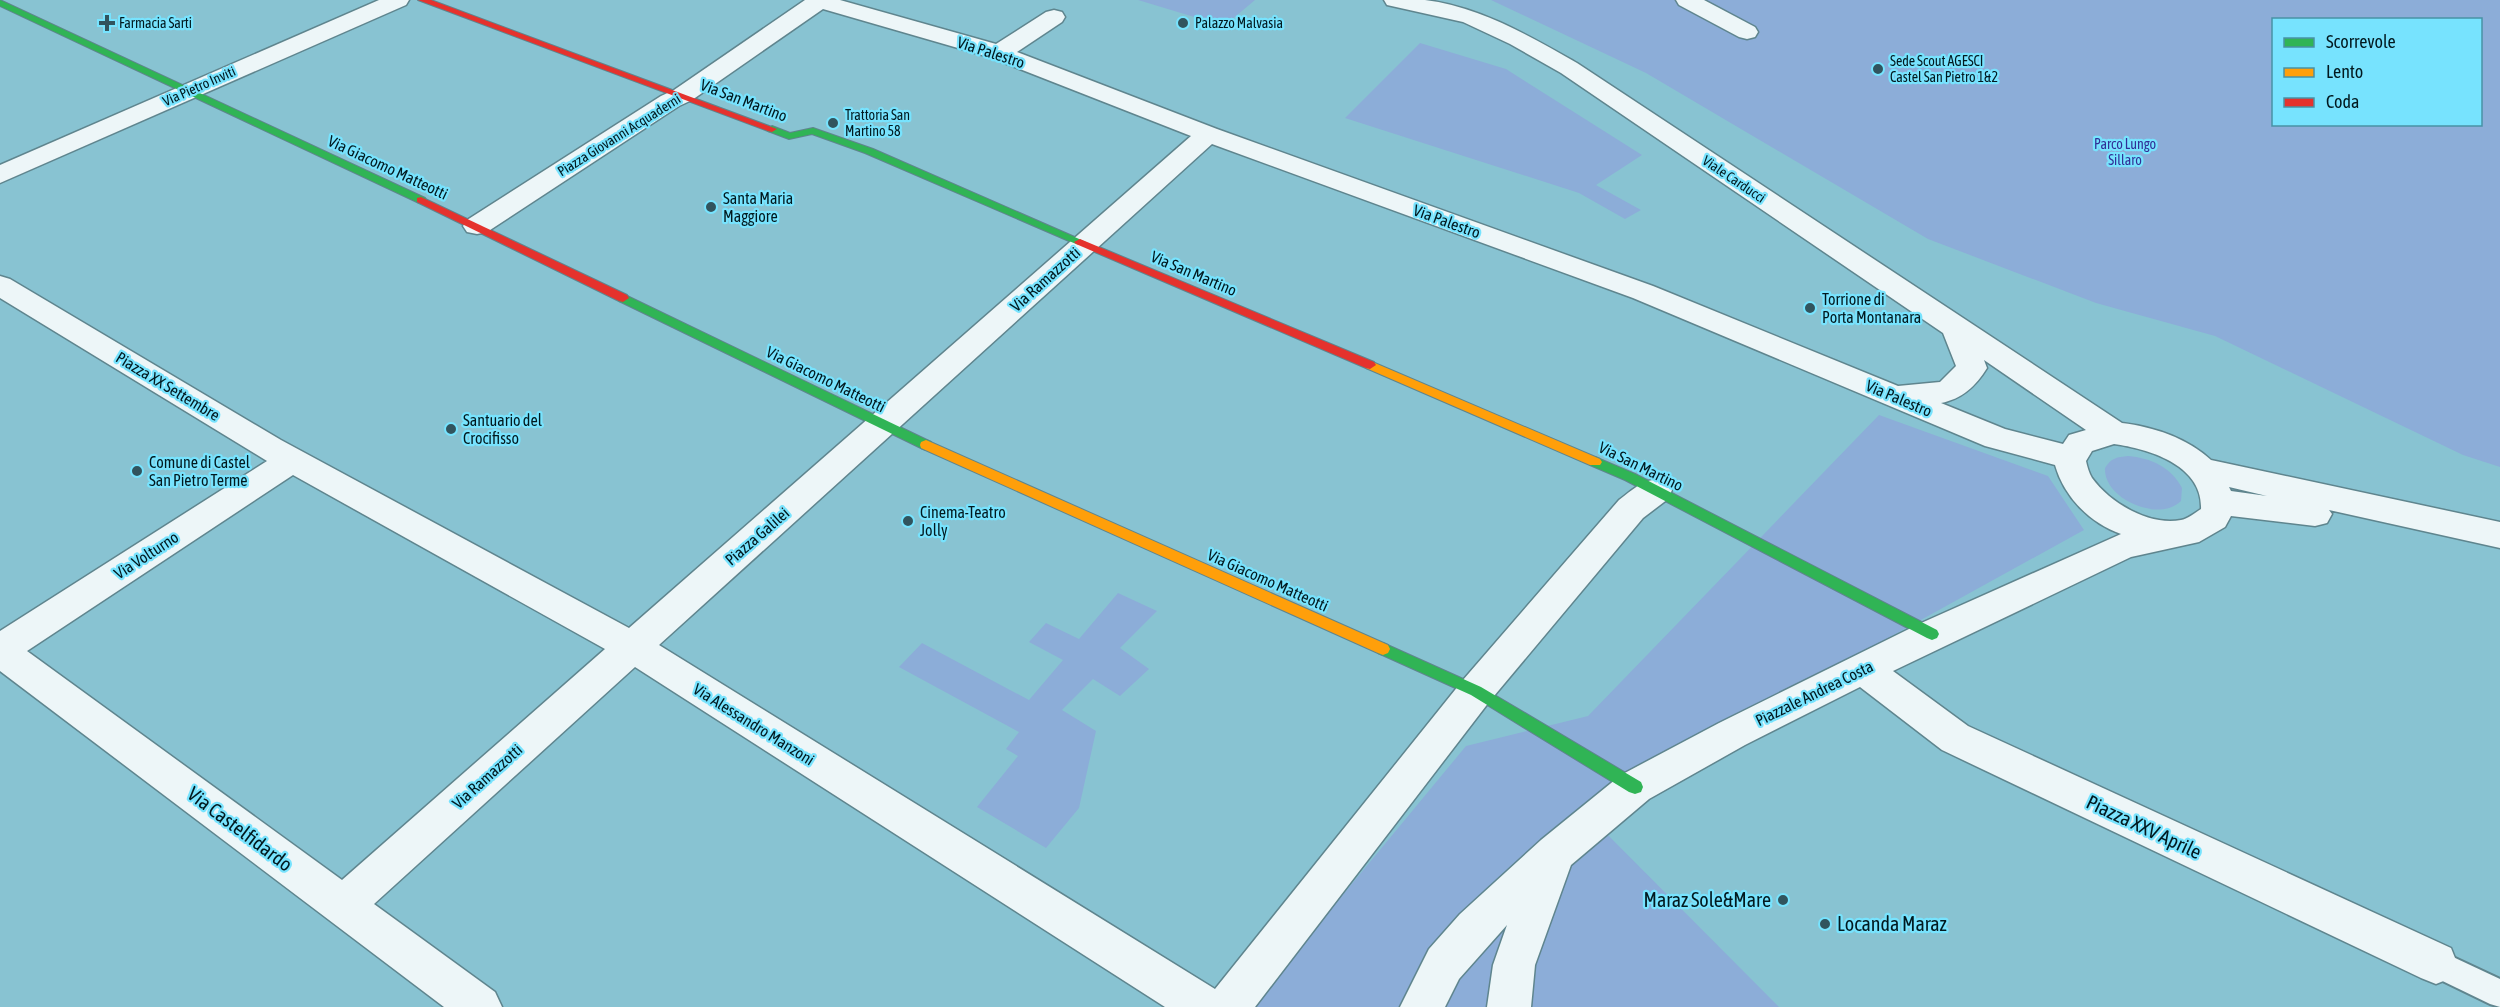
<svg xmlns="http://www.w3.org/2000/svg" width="2500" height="1007" viewBox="0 0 2500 1007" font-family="'Asap Condensed',sans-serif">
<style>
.green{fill:#8cadd8;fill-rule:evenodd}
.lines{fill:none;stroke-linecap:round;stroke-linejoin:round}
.lane-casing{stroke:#5f858e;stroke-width:4}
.street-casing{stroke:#5f858e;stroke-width:3}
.fast-casing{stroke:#5f858e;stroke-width:2}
.slow-casing{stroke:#5f858e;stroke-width:2}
.jam-casing{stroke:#5f858e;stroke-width:2}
.lane{fill:#edf6f8;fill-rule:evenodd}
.street{fill:#edf6f8;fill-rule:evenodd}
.fast{fill:#30b455;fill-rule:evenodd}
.slow{fill:#ff9f0a;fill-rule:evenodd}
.jam{fill:#e5322d;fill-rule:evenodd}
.poi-dot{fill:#31545e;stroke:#77e3fe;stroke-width:2}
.labels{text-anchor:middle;stroke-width:4.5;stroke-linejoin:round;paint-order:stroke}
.far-poi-label{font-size:14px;fill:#02191f;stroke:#77e3fe;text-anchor:start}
.far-street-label{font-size:14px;fill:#02191f;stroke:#77e3fe}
.far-park-label{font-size:14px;fill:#312f96;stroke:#77e3fe}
.street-label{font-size:16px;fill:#02191f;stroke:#77e3fe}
.poi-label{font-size:16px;fill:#02191f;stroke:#77e3fe;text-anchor:start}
.near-street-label{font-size:20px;fill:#02191f;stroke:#77e3fe}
.near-poi-label{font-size:20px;fill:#02191f;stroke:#77e3fe;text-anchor:end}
</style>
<rect width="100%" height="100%" fill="#88c3d2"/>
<!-- green -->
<g class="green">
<path d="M 1138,0 L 1255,0 L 1224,26 Z"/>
<path d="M 1491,0 L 2500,0 L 2500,467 L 2463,455 L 2215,336 L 2096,303 L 1928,239 L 1646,73 ZM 2274,20 L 2480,20 L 2480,124 L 2274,124 Z"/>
<path d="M 1420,43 L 1506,69 L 1642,155 L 1596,185 L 1641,210 L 1625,219 L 1579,193 L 1345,118 Z"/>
<path d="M 1879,415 L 2048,476 L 2084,530 L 1890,637 L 1585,812 L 1779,1007 L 1250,1007 L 1466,746 L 1588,716 Z"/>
<path d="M 2128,456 C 2151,458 2171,467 2182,488 L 2181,501 C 2159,523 2103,499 2105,468 C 2111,458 2117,457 2128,456 Z"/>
<path d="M 1118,593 L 1157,611 L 1120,648 L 1149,669 L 1120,696 L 1093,679 L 1062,710 L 1096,731 L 1079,808 L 1046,848 L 977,807 L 1018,756 L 1006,749 L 1019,732 L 899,667 L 922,643 L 1029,700 L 1063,660 L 1029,642 L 1046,623 L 1079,639 Z"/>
</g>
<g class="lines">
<defs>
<path id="lane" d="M 2436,949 L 2500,979 L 2500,1007 L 2490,1004 L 2426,973 L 2421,963 L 2426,953 Z"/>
<g id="street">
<path d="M 379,0 L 409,0 L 406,5 L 0,183 L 0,165 Z"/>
<path d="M 805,0 L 840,0 L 996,44 L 1046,12 L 1054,10 L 1062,12 L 1065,17 L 1062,22 L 1017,52 L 1217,129 L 1653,286 L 1898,386 L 1940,382 L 1956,366 L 1943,333 L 1561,73 L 1510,44 L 1463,22 L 1387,5 L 1384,0 C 1397,0 1412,0 1425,0 C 1481,7 1529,36 1577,63 L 2122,423 C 2154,427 2187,438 2211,460 L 2500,522 L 2500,548 L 2329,510 L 2332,514 L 2327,523 L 2315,526 L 2231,516 L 2225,527 L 2199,542 L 2131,557 L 1893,671 L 1968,726 L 2451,948 L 2457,963 L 2451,978 L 2436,984 L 2421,978 L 1942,750 L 1860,687 L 1745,745 L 1649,799 L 1571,865 L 1535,965 L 1531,1007 L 1487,1007 L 1493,965 L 1507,925 L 1459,979 L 1445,1007 L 1400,1007 L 1429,949 L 1460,914 L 1541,840 L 1621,775 L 1719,723 L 1919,624 L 2121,534 C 2090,523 2064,497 2055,465 L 1985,446 L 1633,298 L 1212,144 L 659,645 L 1215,989 L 1463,680 L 1619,500 C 1635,488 1647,475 1668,481 L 1672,490 L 1668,499 L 1643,518 L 1489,702 L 1255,1007 L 1165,1007 L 635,667 L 374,904 L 495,992 L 502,1007 L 444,1007 L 0,671 L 0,631 L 267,461 L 0,298 L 0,276 L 10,279 L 281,440 L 629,628 L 1191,136 L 989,57 L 823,9 L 692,100 L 679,106 L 487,232 L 477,234 L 467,232 L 463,226 L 467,220 L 661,96 L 674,90 ZM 1984,360 L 2086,430 L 2069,435 L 2063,444 L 2005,429 L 1941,403 C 1962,399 1976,386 1987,368 ZM 2114,444 C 2149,449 2203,465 2201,509 C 2195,513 2187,519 2181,520 C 2149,526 2110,503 2092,478 C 2089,473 2087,466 2086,461 L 2092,451 ZM 293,475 L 605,649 L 342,880 L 27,651 ZM 2229,487 L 2267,496 L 2231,491 Z"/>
<path d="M 1676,0 L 1704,0 L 1755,27 L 1758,32 L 1755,37 L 1747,39 L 1739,37 L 1679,5 Z"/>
</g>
<g id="fast">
<path d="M 0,0 L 425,198 L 426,200 L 421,203 L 417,202 L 0,6 Z"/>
<path d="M 772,126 L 790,133 L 813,128 L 873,149 L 1086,242 L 1080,245 L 1076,244 L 865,153 L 812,134 L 789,139 L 768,131 L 767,129 Z"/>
<path d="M 623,294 L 931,442 L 932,445 L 926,450 L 921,448 L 619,301 L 617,298 Z"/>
<path d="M 1595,457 L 1635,474 L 1937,630 L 1939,634 L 1937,638 L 1932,640 L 1927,638 L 1625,480 L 1590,465 L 1588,462 Z"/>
<path d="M 1383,643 L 1481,687 L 1641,782 L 1643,787 L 1641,792 L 1635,794 L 1629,792 L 1471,695 L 1378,653 L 1376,649 L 1378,645 Z"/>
</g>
<g id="slow">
<path d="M 1370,361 L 1600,459 L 1602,462 L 1600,465 L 1590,465 L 1366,368 L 1364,365 Z"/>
<path d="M 926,440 L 1388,645 L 1390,649 L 1388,653 L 1383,655 L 1378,653 L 921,448 L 920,445 L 921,442 Z"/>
</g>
<g id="jam">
<path d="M 418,0 L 431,0 L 777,129 L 772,132 L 768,131 Z"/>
<path d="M 421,197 L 627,295 L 629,298 L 623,302 L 619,301 L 417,202 L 417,198 Z"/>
<path d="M 1080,239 L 1374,362 L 1376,365 L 1370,369 L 1366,368 L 1076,244 L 1074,242 Z"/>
</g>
</defs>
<!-- lane casing -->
<use href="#lane" class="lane-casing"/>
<!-- street casing -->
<use href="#street" class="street-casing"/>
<!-- fast casing -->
<use href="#fast" class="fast-casing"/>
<!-- slow casing -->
<use href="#slow" class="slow-casing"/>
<!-- jam casing -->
<use href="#jam" class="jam-casing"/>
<!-- lane -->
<use href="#lane" class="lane"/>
<!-- street -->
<use href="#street" class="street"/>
<!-- fast -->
<use href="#fast" class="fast"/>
<!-- slow -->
<use href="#slow" class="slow"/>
<!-- jam -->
<use href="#jam" class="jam"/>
</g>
<!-- markers -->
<g class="poi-dot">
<path d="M104 14h6v6h6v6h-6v6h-6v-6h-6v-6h6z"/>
<circle cx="1183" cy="23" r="6"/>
<circle cx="1878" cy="69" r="6"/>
<circle cx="833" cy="123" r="6"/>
<circle cx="711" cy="207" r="6"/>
<circle cx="1810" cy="308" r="6"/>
<circle cx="451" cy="429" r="6"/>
<circle cx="137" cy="471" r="6"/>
<circle cx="908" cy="521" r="6"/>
<circle cx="1783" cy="900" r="6"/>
<circle cx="1825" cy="924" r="6"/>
</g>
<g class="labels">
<!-- far-poi labels -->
<g class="far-poi-label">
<text x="119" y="28">Farmacia Sarti</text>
<text x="1195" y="28">Palazzo Malvasia</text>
<text x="1890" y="66">Sede Scout AGESCI<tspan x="1890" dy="16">Castel San Pietro 1&amp;2</tspan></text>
<text x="845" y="120">Trattoria San<tspan x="845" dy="16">Martino 58</tspan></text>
</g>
<!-- far-street labels -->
<g class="far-street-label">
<text transform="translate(199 86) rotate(-24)" y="5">Via Pietro Inviti</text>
<text transform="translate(619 135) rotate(-32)" y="5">Piazza Giovanni Acquaderni</text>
<text transform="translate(1734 179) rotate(34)" y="5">Viale Carducci</text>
</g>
<!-- far-park labels -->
<g class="far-park-label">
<text x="2125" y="149">Parco Lungo<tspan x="2125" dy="16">Sillaro</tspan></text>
</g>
<!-- street labels -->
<g class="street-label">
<text transform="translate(991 52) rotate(18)" y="6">Via Palestro</text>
<text transform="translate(744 100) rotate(21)" y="6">Via San Martino</text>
<text transform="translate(388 167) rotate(25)" y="6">Via Giacomo Matteotti</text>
<text transform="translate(1447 221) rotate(20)" y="6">Via Palestro</text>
<text transform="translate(1194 273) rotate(23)" y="6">Via San Martino</text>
<text transform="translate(1045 279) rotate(-42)" y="6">Via Ramazzotti</text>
<text transform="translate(826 379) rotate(26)" y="6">Via Giacomo Matteotti</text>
<text transform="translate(168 386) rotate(31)" y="6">Piazza XX Settembre</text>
<text transform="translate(1899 398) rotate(23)" y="6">Via Palestro</text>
<text transform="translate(1641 466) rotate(26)" y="6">Via San Martino</text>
<text transform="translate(757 536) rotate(-41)" y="6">Piazza Galilei</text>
<text transform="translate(146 555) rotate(-33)" y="6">Via Volturno</text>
<text transform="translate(1268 580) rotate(24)" y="6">Via Giacomo Matteotti</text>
<text transform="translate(1814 693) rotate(-26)" y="6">Piazzale Andrea Costa</text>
<text transform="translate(754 724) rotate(32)" y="6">Via Alessandro Manzoni</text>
<text transform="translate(487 776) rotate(-42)" y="6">Via Ramazzotti</text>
</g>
<!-- poi labels -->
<g class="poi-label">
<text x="723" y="204">Santa Maria<tspan x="723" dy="18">Maggiore</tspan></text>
<text x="1822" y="305">Torrione di<tspan x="1822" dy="18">Porta Montanara</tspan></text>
<text x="463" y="426">Santuario del<tspan x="463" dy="18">Crocifisso</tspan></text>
<text x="149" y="468">Comune di Castel<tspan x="149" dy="18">San Pietro Terme</tspan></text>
<text x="920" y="518">Cinema-Teatro<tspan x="920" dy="18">Jolly</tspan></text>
</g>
<!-- near-street labels -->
<g class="near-street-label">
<text transform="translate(2144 827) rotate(25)" y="7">Piazza XXV Aprile</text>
<text transform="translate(240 829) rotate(37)" y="7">Via Castelfidardo</text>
</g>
<!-- near-poi labels -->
<g class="near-poi-label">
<text x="1771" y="907">Maraz Sole&amp;Mare</text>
<text x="1837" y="931" text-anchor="start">Locanda Maraz</text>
</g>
</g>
<!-- legend -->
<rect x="2272" y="18" width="210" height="108" fill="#77e3fe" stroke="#4892a5" stroke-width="1.5"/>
<rect x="2284" y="38" width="30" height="9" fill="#30b455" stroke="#4892a5" stroke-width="1.5"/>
<text x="2326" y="48" font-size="18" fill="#02191f">Scorrevole</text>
<rect x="2284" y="68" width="30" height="9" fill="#ff9f0a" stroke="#4892a5" stroke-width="1.5"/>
<text x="2326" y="78" font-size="18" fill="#02191f">Lento</text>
<rect x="2284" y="98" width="30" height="9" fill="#e5322d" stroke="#4892a5" stroke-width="1.5"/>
<text x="2326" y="108" font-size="18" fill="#02191f">Coda</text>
</svg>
